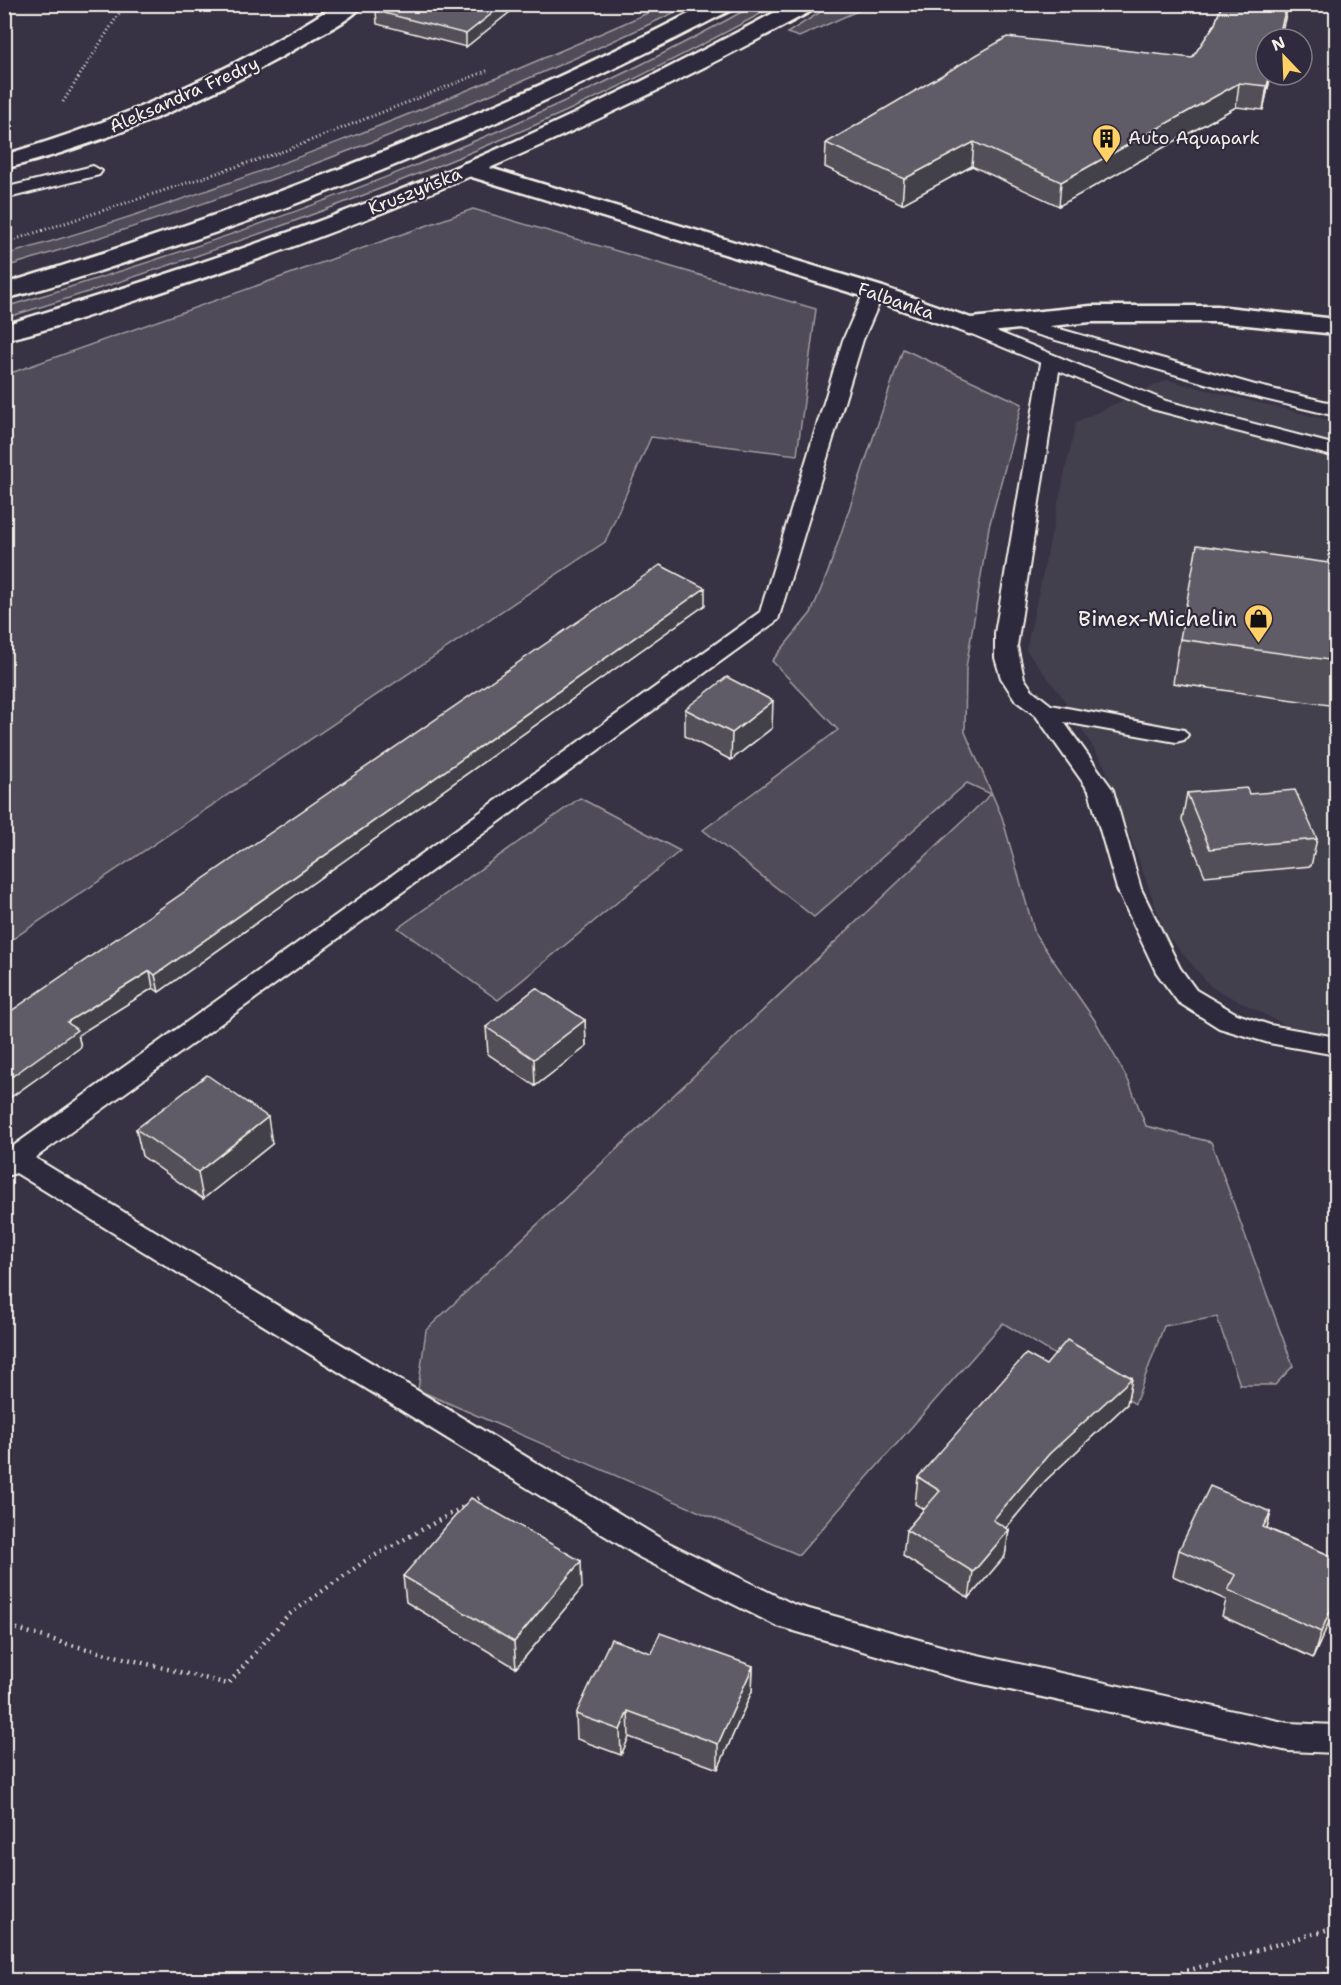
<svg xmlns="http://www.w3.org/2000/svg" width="1341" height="1985" viewBox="0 0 1341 1985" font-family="'Shantell Sans',sans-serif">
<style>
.built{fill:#433f4e}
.green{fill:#504b59;stroke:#a29ea0;stroke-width:1.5}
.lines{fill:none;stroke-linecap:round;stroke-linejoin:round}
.lane-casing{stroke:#f4f1e8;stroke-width:4}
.street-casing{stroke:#f4f1e8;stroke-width:5}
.primary-casing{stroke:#f4f1e8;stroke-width:5}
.path-far1{stroke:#f4f1e8;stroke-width:3;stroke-dasharray:1 3;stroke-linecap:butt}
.path{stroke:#f4f1e8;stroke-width:4.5;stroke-dasharray:1.5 5;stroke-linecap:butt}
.lane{fill:#2f2a3d;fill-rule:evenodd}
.street{fill:#2f2a3d;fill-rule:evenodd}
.primary{fill:#2f2a3d;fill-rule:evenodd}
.wall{fill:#524f59;stroke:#f4f1e8;stroke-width:1.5}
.shaded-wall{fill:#424048;stroke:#f4f1e8;stroke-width:1.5}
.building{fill:#5f5c67;stroke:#f4f1e8;stroke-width:1.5}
.labels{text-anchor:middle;stroke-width:4.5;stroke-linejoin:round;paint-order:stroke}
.far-street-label{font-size:18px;fill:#f4f1e8;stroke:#2f2a3d}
.far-poi-label{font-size:18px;fill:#f4f1e8;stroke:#2f2a3d;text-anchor:start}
.poi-label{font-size:22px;fill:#f4f1e8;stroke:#2f2a3d;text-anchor:end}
</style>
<rect width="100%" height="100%" fill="#373244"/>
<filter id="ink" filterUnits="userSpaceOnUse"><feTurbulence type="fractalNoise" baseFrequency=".0167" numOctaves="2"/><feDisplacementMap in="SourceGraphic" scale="12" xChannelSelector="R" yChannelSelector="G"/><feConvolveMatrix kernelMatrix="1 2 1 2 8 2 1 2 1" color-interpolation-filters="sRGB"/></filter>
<g filter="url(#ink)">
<!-- built -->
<path class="built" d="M 1167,380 L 1336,422 L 1336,1037 L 1297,1031 L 1211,987 L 1165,933 L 1105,767 L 1061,695 L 1026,650 L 1076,422 Z"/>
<!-- green -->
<g class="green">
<path d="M 137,4 L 222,4 L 222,5 L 217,12 Z"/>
<path d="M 668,4 L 690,5 C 470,111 239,197 5,267 L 5,255 C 232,190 451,100 668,4 Z"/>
<path d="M 756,4 L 777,5 C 708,42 638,79 567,111 C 385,192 195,260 5,318 L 5,307 C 262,230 520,136 756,4 Z"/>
<path d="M 833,4 L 871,5 L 799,37 L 787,33 Z"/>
<path d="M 473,209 L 816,309 L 797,455 L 651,437 L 605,542 L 5,944 L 5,375 Z"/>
<path d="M 903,349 L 1022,404 L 989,527 L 966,668 L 965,732 L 1002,817 L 1035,934 L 1096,1022 L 1129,1082 L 1146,1126 L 1211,1142 L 1293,1366 L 1275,1385 L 1240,1385 L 1217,1317 L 1164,1326 L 1135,1404 L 1003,1323 L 799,1555 L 418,1390 L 426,1330 L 991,794 L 967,783 L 814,917 L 703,830 L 838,730 L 772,661 L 811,613 L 828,572 Z"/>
<path d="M 580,798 L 680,851 L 498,1000 L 398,928 Z"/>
</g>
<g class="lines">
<defs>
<g id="lane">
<path d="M 93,166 L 102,171 L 99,175 L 4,199 L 4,188 Z"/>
<path d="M 874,286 L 884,292 L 863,340 L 778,620 L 35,1158 L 663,1540 L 795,1605 L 955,1650 L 1288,1723 L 1336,1725 L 1336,1753 L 1288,1751 L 955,1678 L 777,1626 L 641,1558 L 16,1173 L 4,1177 L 5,1152 L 760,612 L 843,340 L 864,292 Z"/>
<path d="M 1011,315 L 1255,385 L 1336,404 L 1336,416 L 1243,394 L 1004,325 L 1001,321 L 1004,317 Z"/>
<path d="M 969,320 L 1166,401 L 1336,445 L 1336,457 L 1152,409 L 1059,371 L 1017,646 L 1024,678 L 1032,690 L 1051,705 L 1184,730 L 1188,735 L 1184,740 L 1176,742 L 1064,722 L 1113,790 L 1141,889 L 1180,968 L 1196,990 L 1237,1014 L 1270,1025 L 1336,1037 L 1336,1055 L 1269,1043 L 1219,1028 L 1178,1002 L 1156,972 L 1117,889 L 1089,791 L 1036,716 L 1016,701 L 1001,678 L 995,658 L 995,633 L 1041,363 L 962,330 L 959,326 Z"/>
</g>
<g id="street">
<path d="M 337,4 L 363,4 C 353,19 326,31 311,40 C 215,96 112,142 4,169 L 4,155 C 123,120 233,71 337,4 Z"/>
<path d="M 470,162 L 883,287 L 971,318 L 1091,306 L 1217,306 L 1336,319 L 1336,334 L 1217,322 L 1091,322 L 969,334 L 865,297 L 462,174 L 458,169 L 462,164 Z"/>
</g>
<g id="primary">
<path d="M 708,4 L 735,4 L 733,9 C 551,103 364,184 169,248 C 115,266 60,285 4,299 L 4,284 C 247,210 482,121 708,4 Z"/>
<path d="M 790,4 L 817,4 L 815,9 C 612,119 402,213 182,285 C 124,304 65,326 4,340 L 4,325 C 176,273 346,217 509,144 C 605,101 698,54 790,4 Z"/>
</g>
</defs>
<!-- lane casing -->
<use href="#lane" class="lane-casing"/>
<!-- street casing -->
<use href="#street" class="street-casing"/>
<!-- primary casing -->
<use href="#primary" class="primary-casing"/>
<!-- path-far1 -->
<g class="path-far1">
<path d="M 63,102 L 125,4"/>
<path d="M 4,243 L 284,151 L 489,70"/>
</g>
<!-- path -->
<g class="path">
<path d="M 4,1625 L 67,1644 L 228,1684 L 287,1616 L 365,1561 L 483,1496"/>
<path d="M 1156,1980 L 1336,1927"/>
<path d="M 1322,1980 L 1336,1956"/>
</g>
<!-- lane -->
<use href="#lane" class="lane"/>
<!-- street -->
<use href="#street" class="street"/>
<!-- primary -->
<use href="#primary" class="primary"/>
</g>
<!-- wall -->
<g class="wall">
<path d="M 520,4 L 466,47 L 377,24 L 376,11 Z"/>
<path d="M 1222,4 L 1301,4 L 1297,12 L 1287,11 L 1266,75 L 1271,75 L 1263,110 L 1236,107 L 1059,206 L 972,166 L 902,204 L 825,167 L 826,143 L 1192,58 L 1215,24 Z"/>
<path d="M 1336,564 L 1336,706 L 1173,683 L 1180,639 Z"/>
<path d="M 705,605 L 159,992 L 153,988 L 78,1035 L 81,1047 L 11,1097 L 4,1093 L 4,1016 Z"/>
<path d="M 685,709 L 772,728 L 731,760 L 685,736 Z"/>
<path d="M 1187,793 L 1249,794 L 1317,839 L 1311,866 L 1205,876 L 1182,820 Z"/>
<path d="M 585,1020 L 586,1047 L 535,1086 L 488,1054 L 486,1027 Z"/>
<path d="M 136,1129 L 272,1144 L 203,1199 L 142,1156 Z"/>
<path d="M 1046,1365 L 1132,1378 L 1127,1404 L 1045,1481 L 1006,1528 L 1009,1530 L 1005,1556 L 969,1598 L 903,1556 L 906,1530 L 924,1509 L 915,1504 L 918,1477 Z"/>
<path d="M 1271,1512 L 1267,1528 L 1336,1558 L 1336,1606 L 1313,1658 L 1222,1616 L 1226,1600 L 1173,1576 L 1179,1550 Z"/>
<path d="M 403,1576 L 582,1588 L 516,1668 L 406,1602 Z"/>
<path d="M 651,1653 L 753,1666 L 752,1691 L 718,1769 L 629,1737 L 621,1755 L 577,1739 L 576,1714 Z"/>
</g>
<!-- shaded-wall -->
<g class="shaded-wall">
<path d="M 504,4 L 520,4 L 466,47 L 466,34 Z"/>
<path d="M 1287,4 L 1288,4 L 1287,11 L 1280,39 L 1278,39 Z"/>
<path d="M 1270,75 L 1271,75 L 1263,110 L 1267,86 Z"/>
<path d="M 1239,83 L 1236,107 L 1059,206 L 1061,182 Z"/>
<path d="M 974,142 L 972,166 L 902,204 L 904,179 Z"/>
<path d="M 705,588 L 705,605 L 159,992 L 155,975 Z"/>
<path d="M 773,701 L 772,728 L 731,760 L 732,733 Z"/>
<path d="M 150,971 L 153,988 L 78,1035 L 81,1047 L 11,1097 L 7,1080 L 67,1022 Z"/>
<path d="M 585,1020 L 586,1047 L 535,1086 L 534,1059 Z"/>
<path d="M 268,1117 L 272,1144 L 203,1199 L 198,1172 Z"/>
<path d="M 1132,1378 L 1127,1404 L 1045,1481 L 990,1547 L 993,1520 L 1049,1454 Z"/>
<path d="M 1271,1512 L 1264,1539 L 1263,1527 Z"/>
<path d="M 1009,1530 L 1005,1556 L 969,1598 L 973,1572 Z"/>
<path d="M 581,1561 L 582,1588 L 516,1668 L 514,1642 Z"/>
<path d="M 1336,1597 L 1336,1606 L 1313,1658 L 1321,1632 Z"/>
<path d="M 753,1666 L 752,1691 L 718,1769 L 718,1744 Z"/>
<path d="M 628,1711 L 629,1737 L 621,1755 L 620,1730 Z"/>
</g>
<!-- building -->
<g class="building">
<path d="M 386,4 L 504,4 L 466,34 L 376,11 Z"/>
<path d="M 1222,4 L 1287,4 L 1278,39 L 1266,39 L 1266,75 L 1270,75 L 1267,86 L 1239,83 L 1061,182 L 974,142 L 904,179 L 826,143 L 1007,37 L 1192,58 L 1215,24 Z"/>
<path d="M 1197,545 L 1336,564 L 1336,661 L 1180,639 Z"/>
<path d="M 660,565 L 705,588 L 155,975 L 150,971 L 67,1022 L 77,1030 L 7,1080 L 4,1078 L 4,1016 Z"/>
<path d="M 727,677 L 773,701 L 732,733 L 685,709 Z"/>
<path d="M 1247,788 L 1249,794 L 1295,790 L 1317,839 L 1210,849 L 1187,793 Z"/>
<path d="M 536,988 L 585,1020 L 534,1059 L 486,1027 Z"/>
<path d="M 207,1075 L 268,1117 L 198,1172 L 136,1129 Z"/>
<path d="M 1067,1340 L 1132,1378 L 1049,1454 L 993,1520 L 1009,1530 L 973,1572 L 906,1530 L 940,1491 L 918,1477 L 1026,1354 L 1046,1365 Z"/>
<path d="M 1210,1486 L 1271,1512 L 1263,1527 L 1336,1558 L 1336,1597 L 1321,1632 L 1228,1590 L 1236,1575 L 1179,1550 Z"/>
<path d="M 471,1498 L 581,1561 L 514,1642 L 403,1576 Z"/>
<path d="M 660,1633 L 753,1666 L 718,1744 L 628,1711 L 620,1730 L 576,1714 L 611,1639 L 651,1653 Z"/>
</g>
</g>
<!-- icons -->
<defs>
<symbol id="building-pin" viewBox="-11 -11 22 30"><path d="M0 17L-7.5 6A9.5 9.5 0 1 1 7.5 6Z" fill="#ffd166" stroke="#2f2a3d"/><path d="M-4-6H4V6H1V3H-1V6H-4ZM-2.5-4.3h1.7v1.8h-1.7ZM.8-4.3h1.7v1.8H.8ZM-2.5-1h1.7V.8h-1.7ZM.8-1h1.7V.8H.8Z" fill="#111"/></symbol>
<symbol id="shop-pin" viewBox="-11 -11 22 30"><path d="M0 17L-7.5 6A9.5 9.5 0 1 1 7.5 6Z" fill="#ffd166" stroke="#2f2a3d"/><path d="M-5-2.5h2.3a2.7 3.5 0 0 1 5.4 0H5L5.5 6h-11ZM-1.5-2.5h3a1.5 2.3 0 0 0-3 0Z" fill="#111"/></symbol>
</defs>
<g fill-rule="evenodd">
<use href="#building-pin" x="1090" y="122" width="33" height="45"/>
<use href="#shop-pin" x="1242" y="602" width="33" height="45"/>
</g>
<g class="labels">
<!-- far-street labels -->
<g class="far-street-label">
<text transform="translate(184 95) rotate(-24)" y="6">Aleksandra Fredry</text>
<text transform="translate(415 191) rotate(-22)" y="6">Kruszyńska</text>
<text transform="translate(896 301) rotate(19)" y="6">Falbanka</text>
</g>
<!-- far-poi labels -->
<g class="far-poi-label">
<text x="1128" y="144">Auto Aquapark</text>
</g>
<!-- poi labels -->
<g class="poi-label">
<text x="1237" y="626">Bimex-Michelin</text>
</g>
</g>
<!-- margin -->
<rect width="1341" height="1985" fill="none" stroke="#2f2a3d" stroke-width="24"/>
<rect x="12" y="12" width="1317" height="1961" fill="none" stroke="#f4f1e8" stroke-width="2" filter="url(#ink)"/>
<!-- north arrow -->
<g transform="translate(1284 57) rotate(337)"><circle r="28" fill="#2f2a3d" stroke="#7e7a81" stroke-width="1.5"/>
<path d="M0-4.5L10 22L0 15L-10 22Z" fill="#ffd166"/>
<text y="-9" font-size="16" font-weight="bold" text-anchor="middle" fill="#f4f1e8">N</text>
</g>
</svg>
